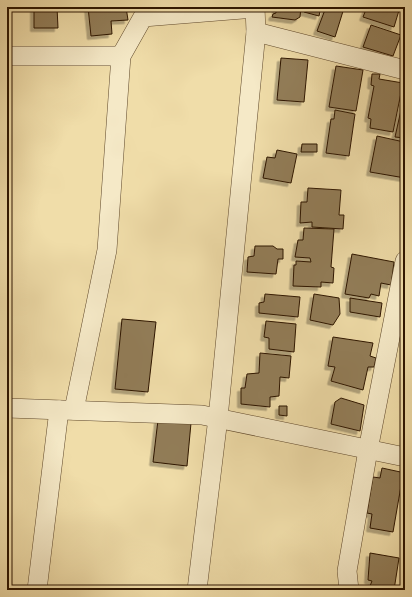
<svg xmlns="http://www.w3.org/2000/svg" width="412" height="597" viewBox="0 0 412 597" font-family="'IM FELL English',serif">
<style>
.building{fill:#927d58;stroke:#2d1500;filter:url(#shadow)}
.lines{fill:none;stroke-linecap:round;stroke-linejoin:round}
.minor-casing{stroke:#5e472a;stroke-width:20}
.minor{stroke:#f5e9c7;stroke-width:19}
</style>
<defs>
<filter id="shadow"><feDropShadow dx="-3.5" dy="3.5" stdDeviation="0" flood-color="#0004"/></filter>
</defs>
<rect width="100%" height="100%" fill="#f0dda9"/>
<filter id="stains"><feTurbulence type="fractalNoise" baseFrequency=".005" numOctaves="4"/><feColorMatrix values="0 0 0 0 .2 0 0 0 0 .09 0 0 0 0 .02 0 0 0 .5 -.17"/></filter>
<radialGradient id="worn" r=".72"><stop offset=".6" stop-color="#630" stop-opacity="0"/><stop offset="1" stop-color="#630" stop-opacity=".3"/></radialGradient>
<!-- building -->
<g class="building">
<path d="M 34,7 L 57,7 L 58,28 L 34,28 Z"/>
<path d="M 88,7 L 126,7 L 128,20 L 111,21 L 112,34 L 91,36 Z"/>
<path d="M 276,7 L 301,7 L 300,17 L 295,20 L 272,17 L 273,14 L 276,13 Z"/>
<path d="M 305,7 L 321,7 L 319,16 L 304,12 Z"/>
<path d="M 326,7 L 344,8 L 335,37 L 317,31 Z"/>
<path d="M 367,7 L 400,7 L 394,27 L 363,17 Z"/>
<path d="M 371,25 L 401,35 L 393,56 L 363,47 Z"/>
<path d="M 281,58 L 308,60 L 304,102 L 277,100 Z"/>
<path d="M 336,66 L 363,70 L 356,111 L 329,107 Z"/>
<path d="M 372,74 L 380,74 L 379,79 L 403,83 L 393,132 L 370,128 L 371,119 L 368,118 L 374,86 L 371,85 Z"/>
<path d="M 404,84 L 405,84 L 405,99 L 401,98 Z"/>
<path d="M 403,101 L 405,101 L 405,138 L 395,137 Z"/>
<path d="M 335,110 L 355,114 L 349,156 L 326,153 L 331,119 L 334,119 Z"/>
<path d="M 377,136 L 404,142 L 401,155 L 405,155 L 405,178 L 370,172 Z"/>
<path d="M 302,144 L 317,144 L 317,152 L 301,152 Z"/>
<path d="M 277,150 L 297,154 L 291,183 L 263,178 L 267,157 L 275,158 Z"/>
<path d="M 308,188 L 341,190 L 339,215 L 344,215 L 343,229 L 312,227 L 312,222 L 300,223 L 301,202 L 307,202 Z"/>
<path d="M 304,228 L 334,229 L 331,267 L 334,268 L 333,283 L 321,282 L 321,287 L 293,286 L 294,265 L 296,265 L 296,261 L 311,262 L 310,258 L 295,257 L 298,240 L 303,240 Z"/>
<path d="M 255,246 L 273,246 L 277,249 L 283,249 L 283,259 L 278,259 L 276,274 L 247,272 L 248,257 L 254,256 Z"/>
<path d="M 352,254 L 394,262 L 391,285 L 381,283 L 379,296 L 371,294 L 369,298 L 345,294 Z"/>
<path d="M 265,294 L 300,297 L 298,317 L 259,313 L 259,303 L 264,302 Z"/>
<path d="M 314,294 L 339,298 L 340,314 L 333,325 L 310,320 Z"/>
<path d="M 350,298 L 382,303 L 380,317 L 350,312 Z"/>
<path d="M 122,319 L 156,322 L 148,392 L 115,389 Z"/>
<path d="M 266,321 L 296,324 L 294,352 L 269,349 L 269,338 L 264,337 Z"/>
<path d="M 333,337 L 373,343 L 370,356 L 376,358 L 374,367 L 368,367 L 363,390 L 331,381 L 335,367 L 328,366 Z"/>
<path d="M 260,353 L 291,356 L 289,378 L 280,377 L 279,396 L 270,397 L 270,407 L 241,404 L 241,388 L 245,388 L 247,374 L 259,373 Z"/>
<path d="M 341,398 L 364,405 L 360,431 L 331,424 L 335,402 Z"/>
<path d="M 279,406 L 287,406 L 287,416 L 279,415 Z"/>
<path d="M 158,420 L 191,423 L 187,466 L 153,462 Z"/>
<path d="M 382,468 L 405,473 L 405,487 L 401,486 L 393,532 L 370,528 L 372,514 L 367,513 L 373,477 L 380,478 Z"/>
<path d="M 370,553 L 399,558 L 394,590 L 370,586 L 372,581 L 368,580 Z"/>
</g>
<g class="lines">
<defs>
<g id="minor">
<path d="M 256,32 L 405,70"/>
<path d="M 7,56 L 121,56"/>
<path d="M 7,408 L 202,415 L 405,457"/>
<path d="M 74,410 L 107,250 L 121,56 L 143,17 L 255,8"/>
<path d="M 37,590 L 59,410"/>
<path d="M 197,590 L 218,418 L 256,32 L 255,7"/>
<path d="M 349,590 L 347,571 L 368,450 L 405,261"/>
</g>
</defs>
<!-- minor casing -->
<use href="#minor" class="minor-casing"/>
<!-- minor -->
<use href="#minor" class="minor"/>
</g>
<!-- margin -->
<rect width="412" height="597" fill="none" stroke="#f0dda9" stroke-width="24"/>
<rect x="8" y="8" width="396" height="581" fill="none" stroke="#2d1500" stroke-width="2"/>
<rect x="12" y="12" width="388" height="573" fill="none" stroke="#2d1500"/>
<rect width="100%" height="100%" filter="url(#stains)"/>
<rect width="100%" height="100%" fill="url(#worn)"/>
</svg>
